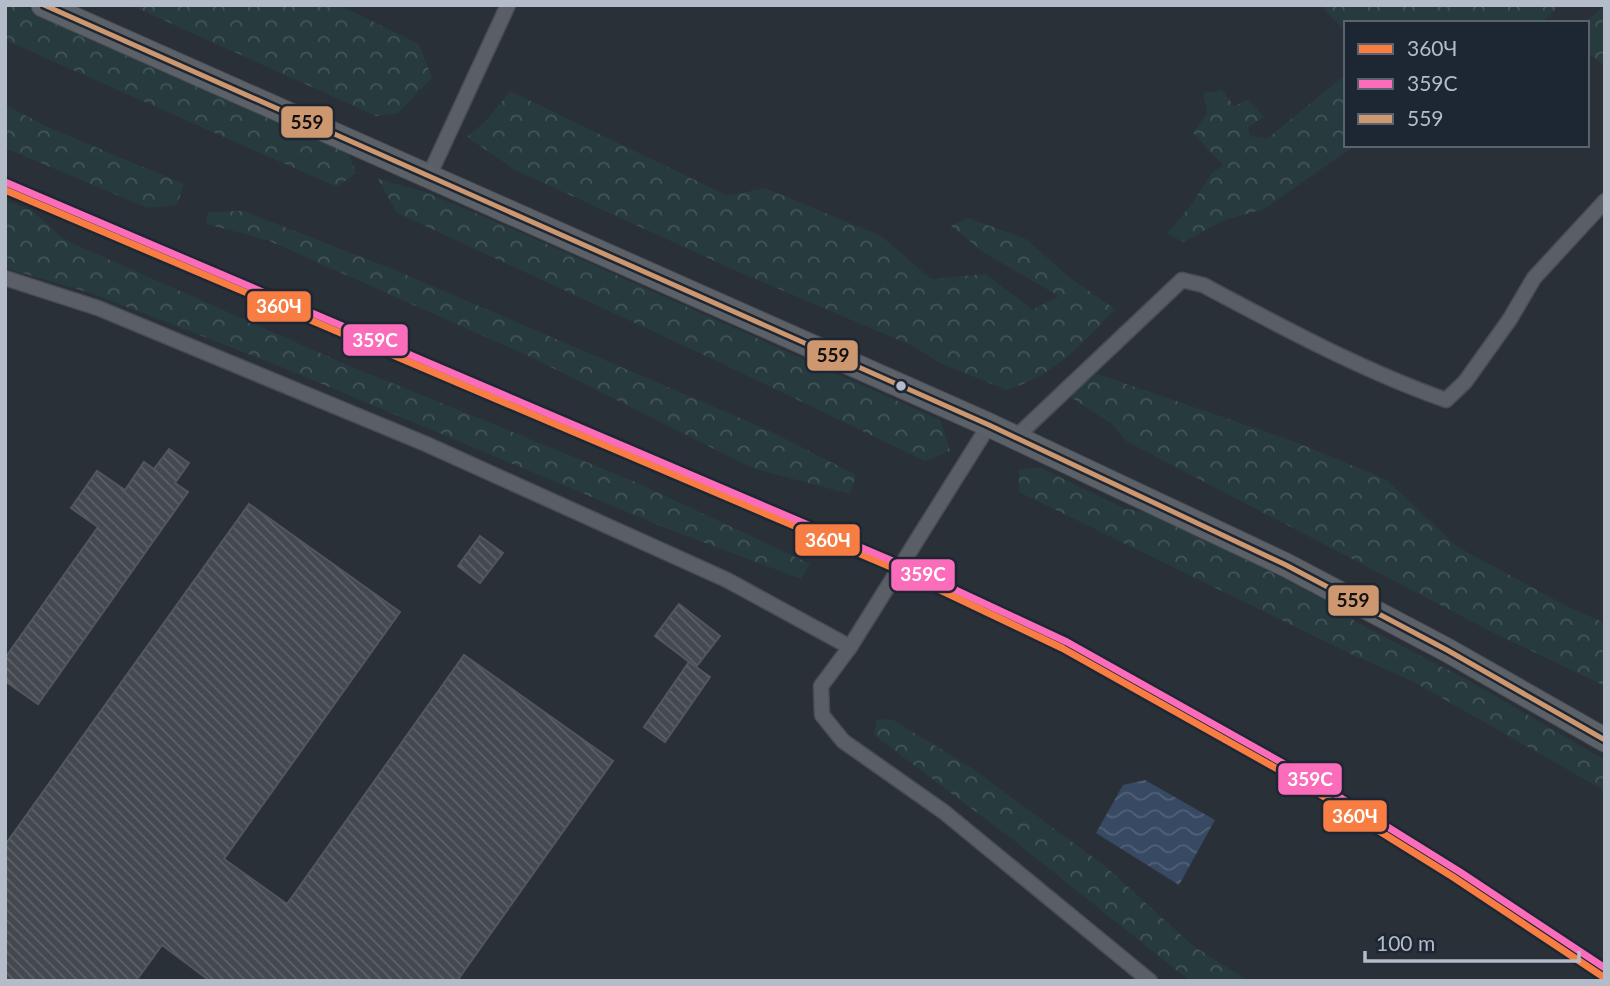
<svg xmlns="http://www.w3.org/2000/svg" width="1610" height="986" viewBox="0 0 1610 986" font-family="Lato,sans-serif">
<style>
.forest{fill:url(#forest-crowns)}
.water{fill:url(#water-waves)}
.building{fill:url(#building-back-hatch);stroke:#52575f;stroke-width:2}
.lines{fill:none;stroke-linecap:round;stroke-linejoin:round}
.street-casing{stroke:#484c53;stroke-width:17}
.primary-casing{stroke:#484c55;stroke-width:25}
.street{stroke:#5a5e66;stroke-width:14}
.primary{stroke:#5c6168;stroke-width:23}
.bus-1-casing{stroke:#1d2633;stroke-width:10}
.bus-1{stroke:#cd976f;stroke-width:5}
.rail-1-casing{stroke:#1d2633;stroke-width:12}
.rail-2-casing{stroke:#1d2633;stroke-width:12}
.rail-1{stroke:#f77d43;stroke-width:7}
.rail-2{stroke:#fb6dba;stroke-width:7}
.bus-dot{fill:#b4bcc9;stroke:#1d2633;stroke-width:2.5}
.line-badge{stroke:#1d2633;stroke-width:2.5}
.badge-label{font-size:19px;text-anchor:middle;font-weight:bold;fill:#fff}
.pale-badge-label{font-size:19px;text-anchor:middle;font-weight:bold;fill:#111}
</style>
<defs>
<pattern id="forest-crowns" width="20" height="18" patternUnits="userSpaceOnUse" patternTransform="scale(1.75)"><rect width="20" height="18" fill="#273a3e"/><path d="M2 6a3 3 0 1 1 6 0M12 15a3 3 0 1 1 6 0" fill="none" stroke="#445559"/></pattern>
<pattern id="water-waves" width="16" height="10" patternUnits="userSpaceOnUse" patternTransform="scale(1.75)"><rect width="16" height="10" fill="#384963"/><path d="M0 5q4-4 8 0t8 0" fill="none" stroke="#526178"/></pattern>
<pattern id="building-back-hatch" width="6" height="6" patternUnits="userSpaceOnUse" patternTransform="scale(1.75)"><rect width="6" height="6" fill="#444950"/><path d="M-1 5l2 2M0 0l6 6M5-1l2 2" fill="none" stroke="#5d6168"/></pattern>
</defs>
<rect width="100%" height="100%" fill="#2a3038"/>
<!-- forest -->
<g class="forest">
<path d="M 5,5 L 20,5 L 348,153 L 356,173 L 337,187 L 5,40 Z"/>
<path d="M 130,5 L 339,5 L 419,44 L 432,78 L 398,113 L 376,116 Z"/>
<path d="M 1320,5 L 1560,5 L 1541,23 L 1346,23 L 1346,32 Z"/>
<path d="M 1605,5 L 1605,66 L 1587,52 L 1587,23 L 1585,23 Z"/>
<path d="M 1346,74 L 1346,145 L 1356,145 L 1264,209 L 1222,221 L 1184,242 L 1167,234 L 1191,205 L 1211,174 L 1223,165 L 1193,133 L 1207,113 L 1203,93 L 1222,90 L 1234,106 L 1248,100 L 1264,117 L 1248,127 L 1250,136 L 1267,139 Z"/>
<path d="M 510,91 L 728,196 L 765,188 L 881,236 L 931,279 L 985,274 L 1033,310 L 1059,296 L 983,252 L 951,226 L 968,218 L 1026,239 L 1070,278 L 1115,309 C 1080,346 1057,373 1007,390 L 942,364 L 913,346 L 739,272 L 515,170 L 467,137 L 488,119 Z"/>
<path d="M 5,105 L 50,128 L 184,184 L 177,205 L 148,208 L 5,148 Z"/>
<path d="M 378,179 L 425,192 L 513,229 L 940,420 L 950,451 L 925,461 L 706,356 L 397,213 Z"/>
<path d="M 5,200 L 32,211 L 65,240 L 345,364 L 638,483 L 810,564 L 801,579 L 668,529 L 279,366 L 91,293 L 5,268 Z"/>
<path d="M 243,211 L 390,268 L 770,431 L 856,475 L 850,494 L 752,468 L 533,358 L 267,240 L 206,224 L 208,212 Z"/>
<path d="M 1097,374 L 1293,441 L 1387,480 L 1456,546 L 1570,608 L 1605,623 L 1605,686 L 1496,634 L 1126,441 L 1112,424 L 1069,396 Z"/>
<path d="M 1041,468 L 1126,509 L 1152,513 L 1345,609 L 1354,621 L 1471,682 L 1605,760 L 1605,791 L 1412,681 L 1353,655 L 1019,492 L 1019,469 Z"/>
<path d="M 877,719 L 893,720 L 970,767 L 1105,866 L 1193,946 L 1249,981 L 1190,981 L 1016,842 L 874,735 Z"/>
</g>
<!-- water -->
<path class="water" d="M 1145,780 L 1215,820 L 1179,885 L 1096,833 L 1123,785 Z"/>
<!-- building -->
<g class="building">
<path d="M 169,449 L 189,463 L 175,483 L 188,492 L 38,704 L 5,681 L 5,658 L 98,527 L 71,508 L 97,471 L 125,490 L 144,462 L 154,469 Z"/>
<path d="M 249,504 L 400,612 L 224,859 L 287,904 L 464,655 L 613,761 L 457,981 L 210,981 L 162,945 L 136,981 L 5,981 L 5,845 Z"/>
<path d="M 480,536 L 503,553 L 480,583 L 458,566 Z"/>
<path d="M 679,604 L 720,636 L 696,667 L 655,636 Z"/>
<path d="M 689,662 L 710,677 L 665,742 L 644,727 Z"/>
</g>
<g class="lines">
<defs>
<g id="street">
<path d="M 428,178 L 508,5"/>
<path d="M 5,278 L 98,308 L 426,444 L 727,580 L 850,647"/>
<path d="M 989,425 L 850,647 L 821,686 L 822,715 L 843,741 L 944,812 L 1150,981"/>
<path d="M 1015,438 L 1182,280 L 1203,285 C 1282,327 1361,370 1446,400 L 1465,382 L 1510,319 L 1534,278 L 1605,201"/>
</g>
<path id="primary" d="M 43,5 L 989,425 L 1286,565 L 1447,650 L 1605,740"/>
</defs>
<!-- street casing -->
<use href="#street" class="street-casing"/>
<!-- primary casing -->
<use href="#primary" class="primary-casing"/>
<!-- street -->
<use href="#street" class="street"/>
<!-- primary -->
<use href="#primary" class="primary"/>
<defs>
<path id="bus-1" d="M 44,5 L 989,425 L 1286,565 L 1447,650 L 1605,740"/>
</defs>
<!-- bus-1 casing -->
<use href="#bus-1" class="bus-1-casing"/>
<!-- bus-1 -->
<use href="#bus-1" class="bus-1"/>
<defs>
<path id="rail-1" d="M 5,190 L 898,570 L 1062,648 L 1297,780 L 1453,877 L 1605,978"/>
<path id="rail-2" d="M 5,182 L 902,565 L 1067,642 L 1304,775 L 1460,872 L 1605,968"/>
</defs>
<!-- rail-1 casing -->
<use href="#rail-1" class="rail-1-casing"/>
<!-- rail-2 casing -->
<use href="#rail-2" class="rail-2-casing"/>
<!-- rail-1 -->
<use href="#rail-1" class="rail-1"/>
<!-- rail-2 -->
<use href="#rail-2" class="rail-2"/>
</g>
<!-- markers -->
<circle class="bus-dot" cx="901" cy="386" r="6"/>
<g class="line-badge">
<rect x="280" y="105" width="54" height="34" rx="7" fill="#cd976f"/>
<rect x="246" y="290" width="66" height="33" rx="7" fill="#f77d43"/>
<rect x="342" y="323" width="67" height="34" rx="7" fill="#fb6dba"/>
<rect x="806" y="339" width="53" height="33" rx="7" fill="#cd976f"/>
<rect x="794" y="523" width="67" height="34" rx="7" fill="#f77d43"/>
<rect x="890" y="558" width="66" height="34" rx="7" fill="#fb6dba"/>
<rect x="1327" y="584" width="53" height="33" rx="7" fill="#cd976f"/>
<rect x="1277" y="762" width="66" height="34" rx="7" fill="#fb6dba"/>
<rect x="1322" y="799" width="66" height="34" rx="7" fill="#f77d43"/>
</g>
<g class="badge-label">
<text x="279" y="313">360Ч</text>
<text x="375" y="347">359С</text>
<text x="828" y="547">360Ч</text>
<text x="923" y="581">359С</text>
<text x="1310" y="786">359С</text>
<text x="1355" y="823">360Ч</text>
</g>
<g class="pale-badge-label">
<text x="307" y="129">559</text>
<text x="833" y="362">559</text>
<text x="1353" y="607">559</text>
</g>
<!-- border -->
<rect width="1610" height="986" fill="none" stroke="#b4bcc9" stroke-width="14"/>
<!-- legend -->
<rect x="1344" y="21" width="245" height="126" fill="#1d2633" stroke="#59626f" stroke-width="2"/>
<rect x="1358" y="44" width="35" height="10" fill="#f77d43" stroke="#59626f" stroke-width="2"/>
<text x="1407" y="56" font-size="21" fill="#b4bcc9">360Ч</text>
<rect x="1358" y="79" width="35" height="10" fill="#fb6dba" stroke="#59626f" stroke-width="2"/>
<text x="1407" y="91" font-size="21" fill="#b4bcc9">359С</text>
<rect x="1358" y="114" width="35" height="10" fill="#cd976f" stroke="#59626f" stroke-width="2"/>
<text x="1407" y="126" font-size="21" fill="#b4bcc9">559</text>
<!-- scale -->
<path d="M1365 951v10h214v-10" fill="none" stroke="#b4bcc9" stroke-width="3.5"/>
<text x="1376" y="951" font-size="21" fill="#b4bcc9" stroke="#1d2633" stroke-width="5" paint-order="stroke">100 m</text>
</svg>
